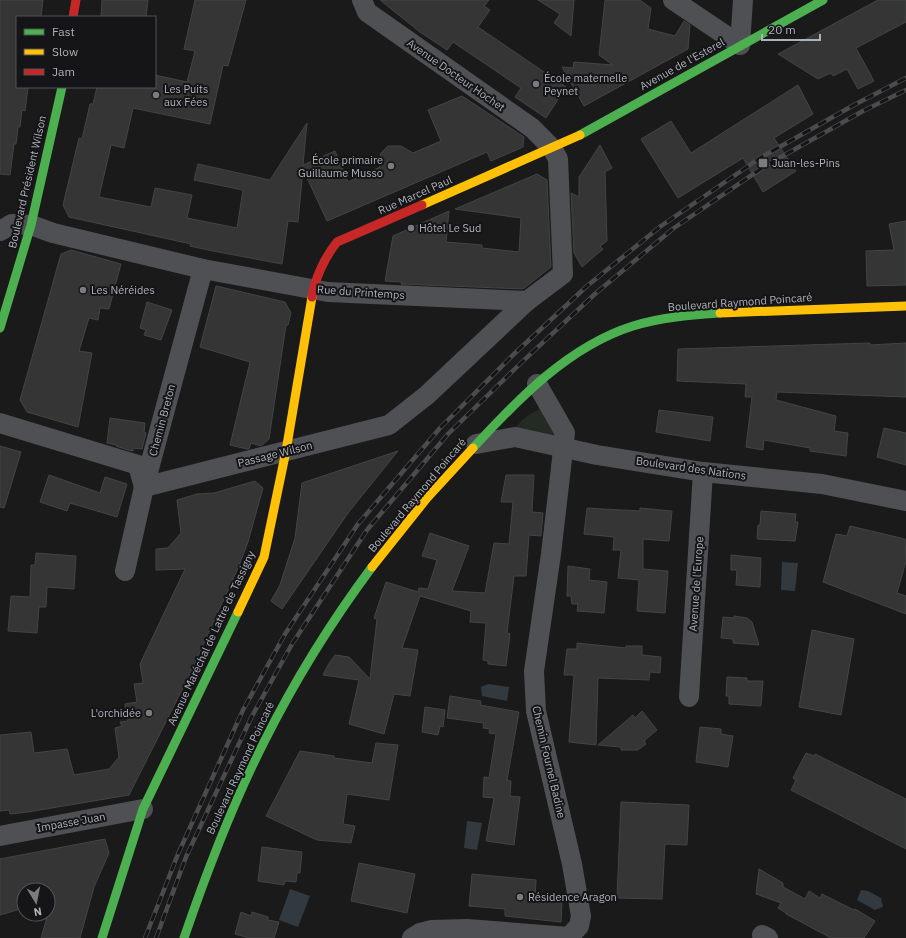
<svg xmlns="http://www.w3.org/2000/svg" width="906" height="938" viewBox="0 0 906 938" font-family="'IBM Plex Sans',sans-serif">
<style>
.green{fill:#242b25}
.water{fill:#323a40}
.building{fill:#353536;stroke:#434447}
.lines{fill:none;stroke-linecap:round;stroke-linejoin:round}
.street{stroke:#4f5053;stroke-width:20}
.fast{stroke:#4caf50;stroke-width:9}
.slow{stroke:#ffc107;stroke-width:9}
.jam{stroke:#c62828;stroke-width:9}
.rail-casing{stroke:#4b4b4e;stroke-width:4.5}
.rail{stroke:#151517;stroke-width:3;stroke-dasharray:9;stroke-linecap:butt}
.poi-dot{fill:#7a7c82;stroke:#151517;stroke-width:1.5}
.labels{text-anchor:middle;stroke-width:4;stroke-linejoin:round;paint-order:stroke}
.street-label{font-size:11px;fill:#adb1ba;stroke:#151517}
.poi-label{font-size:11px;fill:#adb1ba;stroke:#151517;text-anchor:start}
</style>
<rect width="100%" height="100%" fill="#1a1a1b"/>
<!-- green -->
<path class="green" d="M 545,408 L 558,431 L 555,438 L 513,431 C 521,420 531,411 545,408 Z"/>
<!-- water -->
<g class="water">
<path d="M 782,562 L 798,563 L 795,591 L 781,590 Z"/>
<path d="M 488,684 L 509,687 L 507,701 L 482,696 L 481,687 Z"/>
<path d="M 467,821 L 482,823 L 477,850 L 464,848 Z"/>
<path d="M 290,889 L 310,896 L 298,927 L 279,920 Z"/>
<path d="M 861,890 L 868,891 L 881,898 L 883,907 L 875,910 L 857,900 Z"/>
</g>
<!-- building -->
<g class="building">
<path d="M 0,0 L 43,0 L 41,17 L 17,17 L 17,87 L 28,87 L 25,111 L 22,110 L 20,127 L 18,127 L 16,144 L 14,144 L 10,175 L 0,174 Z"/>
<path d="M 102,0 L 148,0 L 146,17 L 101,17 Z"/>
<path d="M 195,0 L 246,0 L 228,66 L 223,65 L 210,124 L 133,108 L 124,148 L 111,145 L 99,197 L 151,207 L 155,188 L 192,195 L 187,218 L 237,228 L 243,190 L 194,180 L 198,164 L 270,180 L 307,123 L 303,165 L 335,151 L 348,182 L 380,167 L 379,159 L 381,153 L 388,146 L 401,146 L 413,153 L 441,141 L 428,110 L 462,96 L 524,137 L 523,147 L 491,161 L 487,152 L 327,221 L 303,169 L 298,222 L 288,221 L 282,264 L 208,250 L 190,246 L 191,244 L 69,217 L 63,205 L 79,138 L 82,139 L 90,104 L 93,104 L 97,87 L 155,87 L 155,75 L 187,82 L 195,51 L 184,49 Z"/>
<path d="M 380,0 L 489,0 L 484,6 L 490,10 L 478,27 L 566,87 L 546,118 L 515,97 L 521,88 L 453,42 L 447,50 L 420,32 Z"/>
<path d="M 538,0 L 574,0 L 571,36 L 554,23 L 560,14 Z"/>
<path d="M 605,0 L 640,0 L 651,8 L 648,29 L 675,36 L 684,21 L 690,25 L 688,49 L 584,106 L 562,67 L 573,68 L 574,62 L 613,65 L 599,55 Z"/>
<path d="M 878,0 L 906,0 L 906,22 L 856,48 L 874,81 L 858,89 L 847,69 L 833,76 L 831,73 L 818,79 L 778,54 Z"/>
<path d="M 798,85 L 813,114 L 774,138 L 796,171 L 763,192 L 743,158 L 678,198 L 641,139 L 671,121 L 691,153 Z"/>
<path d="M 600,145 L 612,168 L 605,172 L 607,241 L 600,246 L 603,249 L 582,267 L 574,253 L 571,193 L 579,197 L 579,177 Z"/>
<path d="M 537,174 L 547,180 L 551,267 L 523,289 L 401,284 L 402,282 L 385,281 L 393,236 L 449,211 L 446,242 L 482,245 L 482,248 L 519,252 L 521,218 L 455,209 Z"/>
<path d="M 906,221 L 906,285 L 867,286 L 866,251 L 894,250 L 889,224 Z"/>
<path d="M 71,250 L 121,264 L 109,309 L 100,308 L 98,320 L 89,318 L 79,351 L 92,353 L 78,427 L 27,412 L 20,400 L 61,254 Z"/>
<path d="M 216,286 L 285,302 L 291,313 L 288,325 L 286,325 L 269,439 L 261,446 L 251,443 L 249,449 L 247,449 L 230,445 L 250,362 L 200,347 Z"/>
<path d="M 147,302 L 172,310 L 161,340 L 144,335 L 146,330 L 140,328 Z"/>
<path d="M 870,343 L 870,345 L 906,343 L 906,397 L 777,392 L 776,400 L 836,416 L 834,431 L 848,433 L 846,456 L 810,451 L 810,448 L 764,440 L 763,450 L 746,447 L 752,397 L 745,397 L 746,384 L 677,381 L 678,349 Z"/>
<path d="M 659,410 L 713,417 L 710,441 L 656,432 Z"/>
<path d="M 110,418 L 145,423 L 144,432 L 146,433 L 142,449 L 133,448 L 133,451 L 128,450 L 116,446 L 116,445 L 107,443 Z"/>
<path d="M 884,428 L 906,433 L 906,465 L 877,457 Z"/>
<path d="M 0,446 L 21,452 L 4,508 L 0,507 Z"/>
<path d="M 398,451 L 348,513 L 282,609 L 271,601 L 280,585 L 295,538 L 302,483 Z"/>
<path d="M 49,475 L 100,493 L 105,477 L 127,484 L 117,517 L 70,503 L 67,511 L 40,502 Z"/>
<path d="M 506,475 L 534,475 L 532,512 L 543,513 L 541,536 L 529,535 L 526,576 L 514,576 L 507,633 L 510,634 L 506,666 L 488,664 L 488,661 L 483,660 L 486,623 L 470,622 L 471,611 L 420,596 L 402,648 L 418,650 L 410,696 L 394,694 L 384,734 L 349,724 L 359,680 L 323,675 L 328,665 L 335,655 L 349,657 L 370,679 L 377,619 L 374,618 L 386,582 L 418,592 L 419,588 L 428,589 L 437,560 L 422,556 L 430,533 L 469,546 L 452,591 L 485,593 L 494,543 L 509,544 L 513,502 L 501,502 Z"/>
<path d="M 255,481 L 263,488 L 248,542 L 238,568 L 189,676 L 129,795 L 28,812 L 10,814 L 9,810 L 0,811 L 0,735 L 31,732 L 34,753 L 67,749 L 74,775 L 109,769 L 119,757 L 115,728 L 122,726 L 120,722 L 128,721 L 125,704 L 137,702 L 134,684 L 143,683 L 140,664 L 185,569 L 156,570 L 156,549 L 168,548 L 181,533 L 177,500 L 197,494 L 214,493 Z"/>
<path d="M 587,508 L 640,511 L 640,508 L 672,511 L 669,541 L 643,539 L 643,569 L 668,571 L 665,613 L 637,611 L 639,580 L 618,578 L 621,550 L 613,550 L 614,537 L 584,534 Z"/>
<path d="M 761,511 L 796,514 L 795,522 L 798,522 L 795,541 L 757,539 L 758,525 L 760,525 Z"/>
<path d="M 850,526 L 905,539 L 906,561 L 897,593 L 906,596 L 906,614 L 823,582 L 836,534 L 847,536 Z"/>
<path d="M 36,553 L 76,556 L 74,589 L 47,587 L 46,607 L 39,607 L 37,633 L 8,631 L 11,596 L 30,597 L 31,565 L 35,565 Z"/>
<path d="M 731,555 L 761,558 L 760,587 L 736,585 L 737,570 L 731,570 Z"/>
<path d="M 568,566 L 590,569 L 589,580 L 607,582 L 604,613 L 577,611 L 578,604 L 572,604 L 571,596 L 567,596 Z"/>
<path d="M 734,616 L 747,618 L 752,622 L 759,645 L 733,643 L 733,639 L 721,638 L 723,617 L 734,618 Z"/>
<path d="M 812,630 L 854,639 L 841,715 L 799,707 Z"/>
<path d="M 577,643 L 626,648 L 626,646 L 642,646 L 642,655 L 661,657 L 660,673 L 650,672 L 649,680 L 598,678 L 596,745 L 569,742 L 574,675 L 564,675 L 567,649 L 577,649 Z"/>
<path d="M 727,677 L 747,678 L 747,681 L 763,681 L 761,706 L 729,704 L 729,696 L 726,696 Z"/>
<path d="M 450,696 L 481,701 L 480,705 L 519,712 L 507,780 L 511,781 L 510,796 L 520,797 L 514,845 L 486,841 L 494,798 L 483,797 L 484,777 L 489,778 L 496,734 L 489,733 L 490,729 L 483,728 L 484,723 L 447,718 Z"/>
<path d="M 425,707 L 445,710 L 443,727 L 440,726 L 438,735 L 422,732 Z"/>
<path d="M 642,711 L 657,730 L 644,741 L 646,744 L 638,750 L 621,750 L 621,747 L 598,745 L 633,715 L 635,718 Z"/>
<path d="M 700,727 L 721,729 L 721,734 L 733,736 L 728,767 L 696,762 Z"/>
<path d="M 376,743 L 398,745 L 389,800 L 347,794 L 343,824 L 355,826 L 351,843 L 317,840 L 266,816 L 300,751 L 334,756 L 334,758 L 372,763 Z"/>
<path d="M 806,753 L 814,756 L 815,754 L 906,799 L 906,849 L 791,790 L 796,780 L 793,778 Z"/>
<path d="M 621,802 L 689,805 L 687,845 L 665,844 L 662,899 L 617,898 Z"/>
<path d="M 105,839 L 109,853 L 94,887 L 80,938 L 41,938 L 52,900 L 48,901 L 48,890 L 24,890 L 24,908 L 0,915 L 0,859 Z"/>
<path d="M 262,847 L 302,852 L 300,873 L 297,873 L 296,882 L 285,881 L 284,885 L 258,881 Z"/>
<path d="M 359,863 L 415,874 L 407,913 L 351,901 Z"/>
<path d="M 759,869 L 783,883 L 783,887 L 805,899 L 809,891 L 820,898 L 822,894 L 854,910 L 855,909 L 875,921 L 864,938 L 831,938 L 786,914 L 786,913 L 778,908 L 781,903 L 756,894 Z"/>
<path d="M 472,874 L 536,880 L 535,899 L 562,902 L 561,922 L 505,916 L 505,909 L 469,906 Z"/>
<path d="M 241,912 L 251,916 L 252,912 L 268,917 L 268,920 L 279,922 L 274,938 L 249,938 L 235,934 Z"/>
</g>
<g class="lines">
<!-- street -->
<g class="street">
<path d="M 673,0 L 740,45"/>
<path d="M 740,45 L 743,0"/>
<path d="M 0,231 L 12,224 L 31,225 L 53,233 L 203,269 L 328,292 L 527,301 L 563,274 L 558,159 L 552,148 L 532,128 L 367,12 L 362,0"/>
<path d="M 0,423 L 138,465 L 144,487"/>
<path d="M 476,444 L 515,437 L 597,455 L 703,472 L 822,484 L 906,501"/>
<path d="M 144,487 L 389,425 L 427,395 L 527,301"/>
<path d="M 125,571 L 144,487 L 203,269"/>
<path d="M 689,697 L 703,472"/>
<path d="M 0,836 L 143,809"/>
<path d="M 762,935 L 768,938"/>
<path d="M 412,938 L 420,933 L 432,930 L 467,929 L 569,937 L 579,926 L 581,916 L 572,864 L 536,711 L 534,671 L 551,554 L 565,433 L 537,384"/>
</g>
<!-- fast -->
<g class="fast">
<path d="M 580,135 L 823,0"/>
<path d="M 0,328 L 31,225 L 62,87"/>
<path d="M 473,448 C 517,400 569,346 633,326 C 661,317 691,315 720,313"/>
<path d="M 102,938 L 143,809 L 238,612"/>
<path d="M 184,938 C 207,871 232,805 264,742 C 295,680 331,622 372,567"/>
</g>
<!-- slow -->
<g class="slow">
<path d="M 422,205 L 580,135"/>
<path d="M 720,313 L 906,306"/>
<path d="M 372,567 L 427,498 L 473,448"/>
<path d="M 238,612 L 264,557 L 286,451 L 312,297"/>
</g>
<!-- jam -->
<g class="jam">
<path d="M 73,17 L 76,0"/>
<path d="M 312,297 C 315,278 325,257 337,242 L 422,205"/>
</g>
<defs>
<g id="rail">
<path d="M 145,938 L 178,854 L 243,710 L 285,634 L 358,524 L 440,428 L 513,355 L 587,286 L 661,226 L 760,158 L 854,105 L 906,78"/>
<path d="M 156,938 L 186,857 L 251,718 L 292,644 L 367,530 L 448,434 L 522,362 L 596,293 L 674,228 L 765,166 L 863,111 L 906,90"/>
</g>
</defs>
<!-- rail casing -->
<use href="#rail" class="rail-casing"/>
<!-- rail -->
<use href="#rail" class="rail"/>
</g>
<!-- markers -->
<g class="poi-dot">
<circle cx="536" cy="84" r="4"/>
<circle cx="156" cy="95" r="4"/>
<rect x="758" y="158" width="10" height="10" rx="2"/>
<circle cx="391" cy="166" r="4"/>
<circle cx="411" cy="228" r="4"/>
<circle cx="83" cy="290" r="4"/>
<circle cx="149" cy="713" r="4"/>
<circle cx="520" cy="897" r="4"/>
</g>
<g class="labels">
<!-- street labels -->
<g class="street-label">
<text transform="translate(682 64) rotate(-29)" y="4">Avenue de l'Esterel</text>
<text transform="translate(456 75) rotate(35)" y="4">Avenue Docteur Hochet</text>
<text transform="translate(27 182) rotate(-77)" y="4">Boulevard Président Wilson</text>
<text transform="translate(415 195) rotate(-24)" y="4">Rue Marcel Paul</text>
<text transform="translate(361 292) rotate(4)" y="4">Rue du Printemps</text>
<text transform="translate(740 302) rotate(-4)" y="4">Boulevard Raymond Poincaré</text>
<text transform="translate(162 420) rotate(-75)" y="4">Chemin Breton</text>
<text transform="translate(275 454) rotate(-14)" y="4">Passage Wilson</text>
<text transform="translate(691 468) rotate(8)" y="4">Boulevard des Nations</text>
<text transform="translate(417 495) rotate(-50)" y="4">Boulevard Raymond Poincaré</text>
<text transform="translate(696 584) rotate(-86)" y="4">Avenue de l'Europe</text>
<text transform="translate(211 638) rotate(-65)" y="4">Avenue Maréchal de Lattre de Tassigny</text>
<text transform="translate(549 762) rotate(77)" y="4">Chemin Fournel Badine</text>
<text transform="translate(240 768) rotate(-65)" y="4">Boulevard Raymond Poincaré</text>
<text transform="translate(71 822) rotate(-10)" y="4">Impasse Juan</text>
</g>
<!-- poi labels -->
<g class="poi-label">
<text x="544" y="82">École maternelle<tspan x="544" dy="13">Peynet</tspan></text>
<text x="164" y="93">Les Puits<tspan x="164" dy="13">aux Fées</tspan></text>
<text x="383" y="164" text-anchor="end">École primaire<tspan x="383" dy="13">Guillaume Musso</tspan></text>
<text x="772" y="167">Juan-les-Pins</text>
<text x="419" y="232">Hôtel Le Sud</text>
<text x="91" y="294">Les Néréides</text>
<text x="141" y="717" text-anchor="end">L'orchidée</text>
<text x="528" y="901">Résidence Aragon</text>
</g>
</g>
<!-- legend -->
<rect x="16" y="16" width="140" height="72" fill="#151517" stroke="#525358"/>
<rect x="24" y="29" width="20" height="6" fill="#4caf50" stroke="#525358"/>
<text x="52" y="36" font-size="12" fill="#adb1ba">Fast</text>
<rect x="24" y="49" width="20" height="6" fill="#ffc107" stroke="#525358"/>
<text x="52" y="56" font-size="12" fill="#adb1ba">Slow</text>
<rect x="24" y="69" width="20" height="6" fill="#c62828" stroke="#525358"/>
<text x="52" y="76" font-size="12" fill="#adb1ba">Jam</text>
<!-- north arrow -->
<g transform="translate(36 902) rotate(170)"><circle r="19" fill="#151517" stroke="#525358"/>
<path d="M0-3L7 15L0 10L-7 15Z" fill="#7a7c82"/>
<text y="-6" font-size="11" font-weight="bold" text-anchor="middle" fill="#adb1ba">N</text>
</g>
<!-- scale -->
<path d="M762 34v6h58v-6" fill="none" stroke="#adb1ba" stroke-width="2"/>
<text x="768" y="34" font-size="12" fill="#adb1ba" stroke="#151517" stroke-width="3" paint-order="stroke">20 m</text>
</svg>
